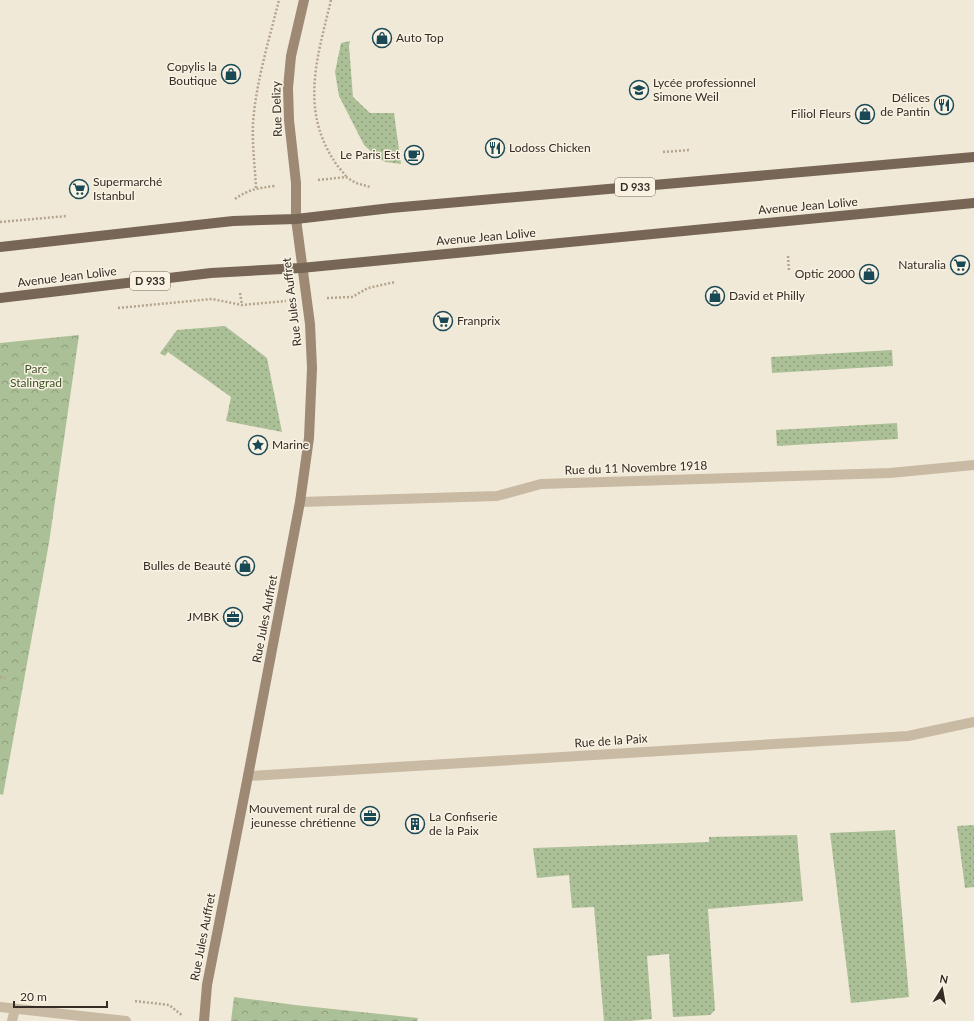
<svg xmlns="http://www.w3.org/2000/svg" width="974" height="1021" viewBox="0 0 974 1021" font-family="Lato,sans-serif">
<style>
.grass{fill:url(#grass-dots)}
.park{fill:url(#park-crowns)}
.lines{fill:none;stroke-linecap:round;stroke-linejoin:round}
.path{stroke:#b5a48d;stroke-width:2.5;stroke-dasharray:2 2;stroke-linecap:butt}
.street{stroke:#c9baa3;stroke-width:10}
.secondary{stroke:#9d8974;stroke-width:10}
.primary{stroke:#765;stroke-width:10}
.labels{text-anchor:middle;stroke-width:3;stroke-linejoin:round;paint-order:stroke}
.shield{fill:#f9f2e3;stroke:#6f675e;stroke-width:1}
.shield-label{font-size:11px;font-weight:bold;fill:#342c25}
.poi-label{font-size:12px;fill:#342c25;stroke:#f9f2e3;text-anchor:end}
.street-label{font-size:12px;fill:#342c25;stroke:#f9f2e3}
.park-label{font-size:12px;fill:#3d5328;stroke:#f9f2e3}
</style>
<defs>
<pattern id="grass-dots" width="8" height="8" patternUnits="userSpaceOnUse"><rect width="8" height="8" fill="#acc097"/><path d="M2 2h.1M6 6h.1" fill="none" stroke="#8d9c7b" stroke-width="1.8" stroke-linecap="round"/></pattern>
<pattern id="park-crowns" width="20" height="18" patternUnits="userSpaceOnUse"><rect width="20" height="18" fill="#acc097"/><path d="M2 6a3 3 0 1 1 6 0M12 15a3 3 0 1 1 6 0" fill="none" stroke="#8d9c7b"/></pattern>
</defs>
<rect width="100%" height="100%" fill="#f1e9d7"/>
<!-- grass -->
<g class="grass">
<path d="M 350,41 L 349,46 L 353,97 L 370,113 L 394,113 L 401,164 L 386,162 L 378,158 L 364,145 L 339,96 L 335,72 L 341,43 Z"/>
<path d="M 225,326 L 267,358 L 282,432 L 226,421 L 231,397 L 168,352 L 165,356 L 160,353 L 177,330 Z"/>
<path d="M 892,350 L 893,366 L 772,373 L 771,357 Z"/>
<path d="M 897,423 L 898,439 L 777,446 L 776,430 Z"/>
<path d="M 974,825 L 974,887 L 965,888 L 957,826 Z"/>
<path d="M 895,830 L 909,997 L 851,1003 L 830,833 Z"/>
<path d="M 797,835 L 803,901 L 708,909 L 715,1010 L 710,1015 L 673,1017 L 669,954 L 647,956 L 652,1019 L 630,1021 L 604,1021 L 594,907 L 572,908 L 569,875 L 537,878 L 533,848 L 709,842 L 709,837 Z"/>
</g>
<!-- park -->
<g class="park">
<path d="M 79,335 L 49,543 L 3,795 L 0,794 L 0,343 Z"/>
<path d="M 234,997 L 295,1005 L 418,1018 L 417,1021 L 231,1021 Z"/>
</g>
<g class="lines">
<!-- path -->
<g class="path">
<path d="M 331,0 C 318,55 300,107 333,159 C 336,165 342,171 346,176"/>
<path d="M 663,152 L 690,150"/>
<path d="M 318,180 L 346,177 L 356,183 L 370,187"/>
<path d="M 256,188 C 255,167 252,145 253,123 C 256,82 269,40 279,0"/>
<path d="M 235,199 C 249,189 259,188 275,186"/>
<path d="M 0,222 L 67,216"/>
<path d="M 788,256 L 789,271"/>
<path d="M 240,293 L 242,305"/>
<path d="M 327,298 L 352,297 L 368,288 L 395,282"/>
<path d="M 118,308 L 212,299 L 242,305 L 286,301"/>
<path d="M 0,677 L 5,678"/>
<path d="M 135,1001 L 169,1005 L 183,1016"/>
</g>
<!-- street -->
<g class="street">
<path d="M 300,502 L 497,496 L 541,484 L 890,473 L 974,465"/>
<path d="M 248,776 L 908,736 L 974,722"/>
<path d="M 0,1007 L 126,1021"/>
<path d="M 12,1021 L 15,1009"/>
</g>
<!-- secondary -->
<path class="secondary" d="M 204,1021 L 207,985 L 248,776 L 300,502 L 309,438 L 312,368 L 310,324 L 296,219 L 296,183 L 289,120 L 288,88 L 291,56 L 304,0"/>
<!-- primary -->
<g class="primary">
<path d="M 0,247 L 206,224 L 233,221 L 296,219 L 391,208 L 974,157"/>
<path d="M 0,298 L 211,273 L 301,268 L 974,203"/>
</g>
</g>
<!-- icons -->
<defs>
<symbol id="shop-ring" viewBox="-11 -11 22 22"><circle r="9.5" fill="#f9f2e3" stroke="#1a4956" stroke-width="1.5"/><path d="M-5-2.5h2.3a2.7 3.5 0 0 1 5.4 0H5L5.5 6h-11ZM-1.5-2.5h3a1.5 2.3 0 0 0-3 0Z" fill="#1a4956"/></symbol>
<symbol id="school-ring" viewBox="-11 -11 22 22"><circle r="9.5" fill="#f9f2e3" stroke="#1a4956" stroke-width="1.5"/><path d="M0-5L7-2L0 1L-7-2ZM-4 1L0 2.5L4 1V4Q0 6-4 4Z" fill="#1a4956"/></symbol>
<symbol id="restaurant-ring" viewBox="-11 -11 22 22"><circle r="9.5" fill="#f9f2e3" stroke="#1a4956" stroke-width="1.5"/><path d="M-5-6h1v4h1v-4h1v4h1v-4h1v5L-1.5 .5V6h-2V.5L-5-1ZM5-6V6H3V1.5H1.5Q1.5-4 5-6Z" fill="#1a4956"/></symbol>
<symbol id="cafe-ring" viewBox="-11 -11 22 22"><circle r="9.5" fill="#f9f2e3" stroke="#1a4956" stroke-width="1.5"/><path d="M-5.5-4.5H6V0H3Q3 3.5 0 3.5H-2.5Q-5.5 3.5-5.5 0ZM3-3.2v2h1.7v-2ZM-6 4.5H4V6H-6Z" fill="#1a4956"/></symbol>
<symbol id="supermarket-ring" viewBox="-11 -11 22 22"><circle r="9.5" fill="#f9f2e3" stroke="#1a4956" stroke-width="1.5"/><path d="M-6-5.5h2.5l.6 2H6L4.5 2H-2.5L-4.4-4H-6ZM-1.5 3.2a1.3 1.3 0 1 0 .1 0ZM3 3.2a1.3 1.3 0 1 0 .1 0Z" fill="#1a4956"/></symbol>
<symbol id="sight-ring" viewBox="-11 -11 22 22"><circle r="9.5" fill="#f9f2e3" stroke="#1a4956" stroke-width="1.5"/><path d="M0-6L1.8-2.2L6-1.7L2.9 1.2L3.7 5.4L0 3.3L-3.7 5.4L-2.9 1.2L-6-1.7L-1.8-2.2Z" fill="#1a4956"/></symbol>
<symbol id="office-ring" viewBox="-11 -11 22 22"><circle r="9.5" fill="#f9f2e3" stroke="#1a4956" stroke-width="1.5"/><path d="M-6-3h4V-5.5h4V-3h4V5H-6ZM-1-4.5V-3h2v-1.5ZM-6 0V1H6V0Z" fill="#1a4956"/></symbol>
<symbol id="building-ring" viewBox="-11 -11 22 22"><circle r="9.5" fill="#f9f2e3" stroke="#1a4956" stroke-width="1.5"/><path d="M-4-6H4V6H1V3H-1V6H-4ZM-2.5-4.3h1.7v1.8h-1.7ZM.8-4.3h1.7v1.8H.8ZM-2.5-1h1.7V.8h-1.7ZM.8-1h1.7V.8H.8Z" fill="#1a4956"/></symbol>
</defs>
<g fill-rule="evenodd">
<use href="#shop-ring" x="371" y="27" width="22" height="22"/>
<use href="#shop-ring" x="220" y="63" width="22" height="22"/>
<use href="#school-ring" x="628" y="79" width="22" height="22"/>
<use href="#restaurant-ring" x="933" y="94" width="22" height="22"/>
<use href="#shop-ring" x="854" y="103" width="22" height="22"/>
<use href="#restaurant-ring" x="484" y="137" width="22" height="22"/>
<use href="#cafe-ring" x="403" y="144" width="22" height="22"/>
<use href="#supermarket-ring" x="68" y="178" width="22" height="22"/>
<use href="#supermarket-ring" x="949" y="254" width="22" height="22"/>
<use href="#shop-ring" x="858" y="263" width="22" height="22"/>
<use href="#shop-ring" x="704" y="285" width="22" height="22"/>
<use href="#supermarket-ring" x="432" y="310" width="22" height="22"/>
<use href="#sight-ring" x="247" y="434" width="22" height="22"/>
<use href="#shop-ring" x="234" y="555" width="22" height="22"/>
<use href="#office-ring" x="222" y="606" width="22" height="22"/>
<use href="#office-ring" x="359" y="805" width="22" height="22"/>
<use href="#building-ring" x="404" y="813" width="22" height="22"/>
</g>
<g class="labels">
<!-- shield labels -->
<g class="shield">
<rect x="615" y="178" width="40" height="18" rx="3"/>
<rect x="130" y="272" width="40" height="18" rx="3"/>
</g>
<g class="shield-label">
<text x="635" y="191">D 933</text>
<text x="150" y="285">D 933</text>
</g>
<!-- poi labels -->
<g class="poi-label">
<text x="396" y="42" text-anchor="start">Auto Top</text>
<text x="217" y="71">Copylis la<tspan x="217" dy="14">Boutique</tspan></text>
<text x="653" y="87" text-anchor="start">Lycée professionnel<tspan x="653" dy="14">Simone Weil</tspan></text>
<text x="930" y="102">Délices<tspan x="930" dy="14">de Pantin</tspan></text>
<text x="851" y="118">Filiol Fleurs</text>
<text x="509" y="152" text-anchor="start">Lodoss Chicken</text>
<text x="400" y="159">Le Paris Est</text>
<text x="93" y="186" text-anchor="start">Supermarché<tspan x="93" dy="14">Istanbul</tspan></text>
<text x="946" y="269">Naturalia</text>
<text x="855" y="278">Optic 2000</text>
<text x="729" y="300" text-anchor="start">David et Philly</text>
<text x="457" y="325" text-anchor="start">Franprix</text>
<text x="272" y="449" text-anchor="start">Marine</text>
<text x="231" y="570">Bulles de Beauté</text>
<text x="219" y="621">JMBK</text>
<text x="356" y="813">Mouvement rural de<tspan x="356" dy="14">jeunesse chrétienne</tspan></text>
<text x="429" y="821" text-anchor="start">La Confiserie<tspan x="429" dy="14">de la Paix</tspan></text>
</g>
<!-- street labels -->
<g class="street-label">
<text transform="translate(277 109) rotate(-92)" y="4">Rue Delizy</text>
<text transform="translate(808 206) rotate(-5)" y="4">Avenue Jean Lolive</text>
<text transform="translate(486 237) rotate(-5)" y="4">Avenue Jean Lolive</text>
<text transform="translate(67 277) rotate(-7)" y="4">Avenue Jean Lolive</text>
<text transform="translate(292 302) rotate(-97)" y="4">Rue Jules Auffret</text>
<text transform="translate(636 468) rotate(-2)" y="4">Rue du 11 Novembre 1918</text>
<text transform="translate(265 619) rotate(-79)" y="4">Rue Jules Auffret</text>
<text transform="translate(611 741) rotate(-4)" y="4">Rue de la Paix</text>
<text transform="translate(203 937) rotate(-79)" y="4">Rue Jules Auffret</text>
</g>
<!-- park labels -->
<g class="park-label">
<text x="36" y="373">Parc<tspan x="36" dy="14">Stalingrad</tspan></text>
</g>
</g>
<!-- north arrow -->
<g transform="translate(942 989) rotate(11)" stroke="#f9f2e3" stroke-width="3" paint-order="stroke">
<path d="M0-3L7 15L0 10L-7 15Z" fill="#342c25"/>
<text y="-6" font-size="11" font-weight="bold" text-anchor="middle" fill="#342c25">N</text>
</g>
<!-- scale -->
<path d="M14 1001v6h93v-6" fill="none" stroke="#342c25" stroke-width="2"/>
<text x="20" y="1001" font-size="12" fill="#342c25" stroke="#f9f2e3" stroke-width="3" paint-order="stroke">20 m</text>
</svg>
